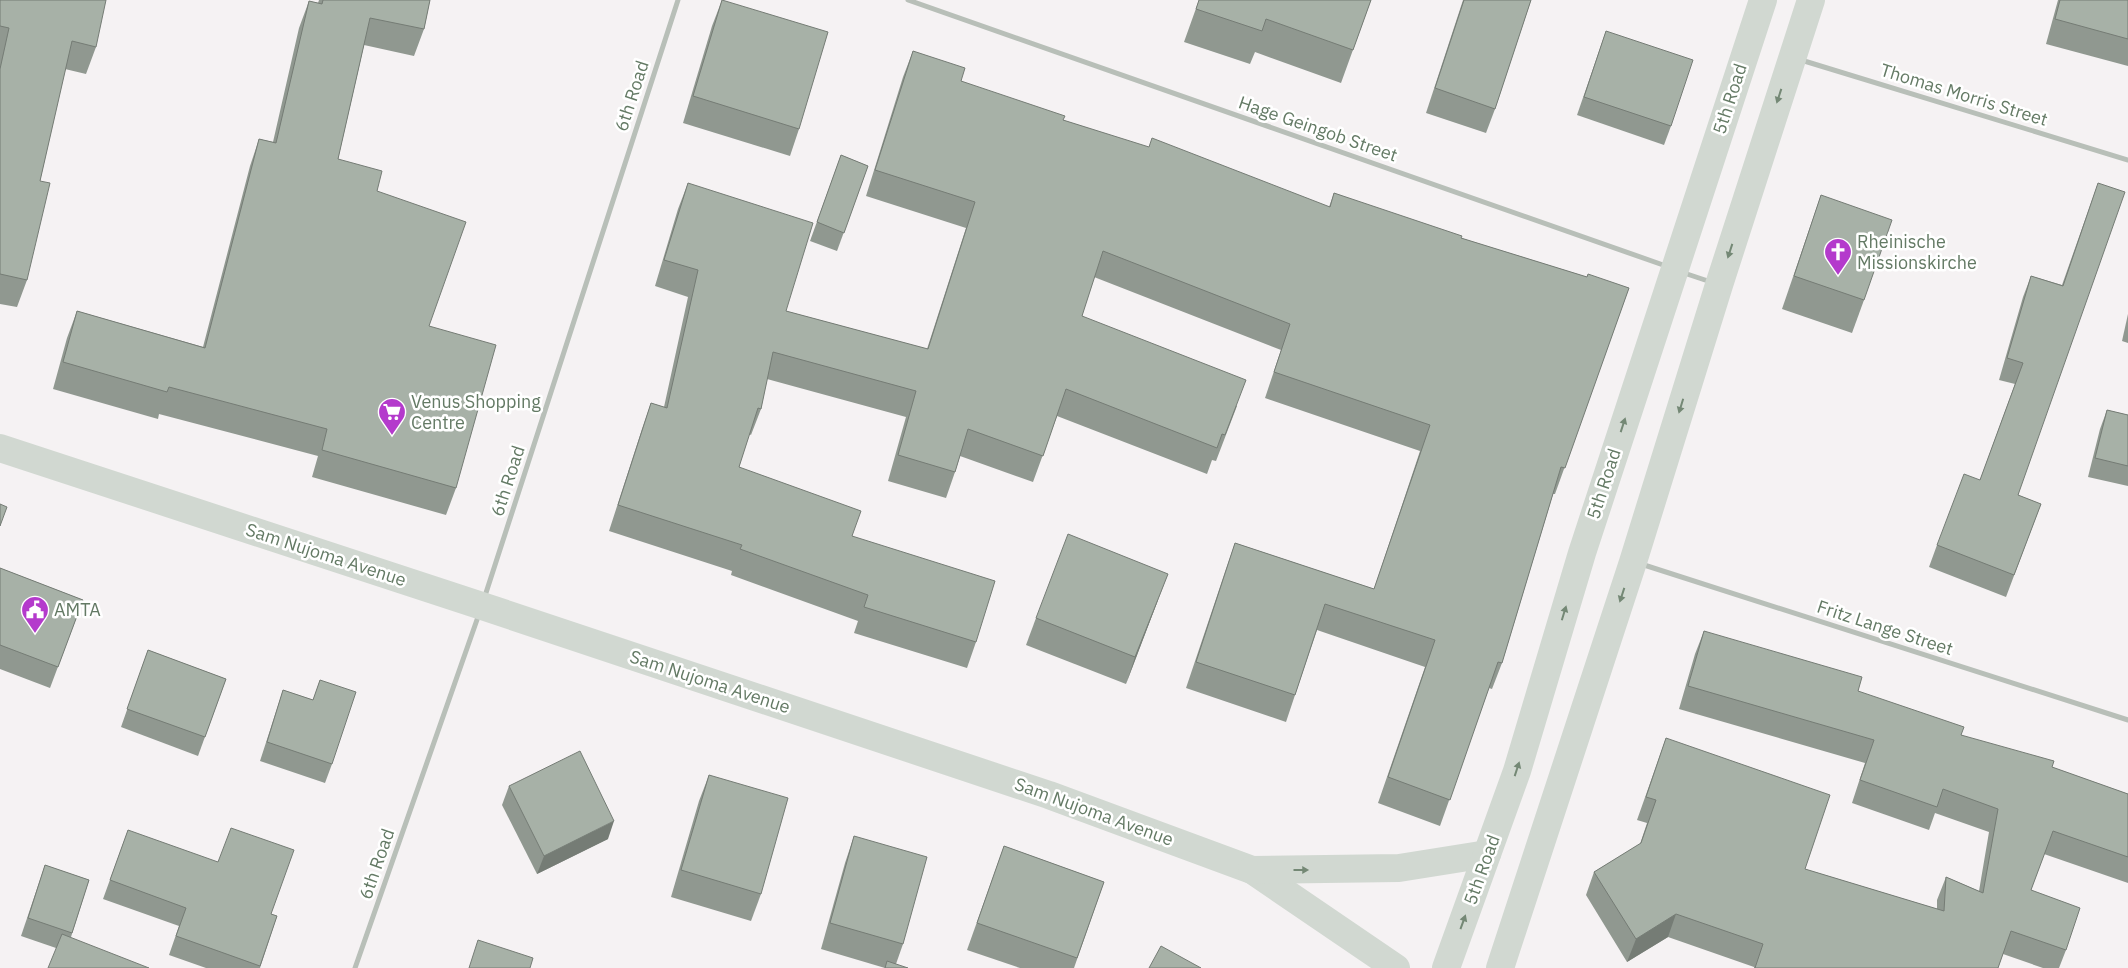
<svg xmlns="http://www.w3.org/2000/svg" width="2128" height="968" viewBox="0 0 2128 968" font-family="'IBM Plex Sans',sans-serif">
<style>
.lines{fill:none;stroke-linecap:round;stroke-linejoin:round}
.minor{stroke:#b8bfb8;stroke-width:5}
.secondary{stroke:#d1d8d1;stroke-width:28}
.wall{fill:#909890}
.shaded-wall{fill:#757c75}
.building{fill:#a7b1a7;stroke:#757c75}
.oneway{fill:#748875}
.labels{text-anchor:middle;stroke-width:5;stroke-linejoin:round;paint-order:stroke}
.street-label{font-size:18px;fill:#647a65;stroke:#fff}
.poi-label{font-size:18px;fill:#647a65;stroke:#fff;text-anchor:start}
</style>
<rect width="100%" height="100%" fill="#f5f2f3"/>
<g class="lines">
<!-- minor -->
<g class="minor">
<path d="M 908,0 L 1666,266"/>
<path d="M 1801,60 L 2128,160"/>
<path d="M 1681,272 L 1711,282"/>
<path d="M 1641,564 L 2128,720"/>
<path d="M 484,599 L 678,0"/>
<path d="M 355,968 L 479,614"/>
</g>
<!-- secondary -->
<g class="secondary">
<path d="M 0,448 L 482,606 L 1049,795 L 1252,870 L 1396,968"/>
<path d="M 1252,870 L 1399,868 L 1487,854"/>
<path d="M 1446,968 L 1517,771 L 1582,553 L 1763,0"/>
<path d="M 1500,968 L 1633,562 L 1719,285 L 1811,0"/>
</g>
</g>
<!-- wall -->
<g class="wall">
<path d="M 0,0 L 96,47 L 86,74 L 65,69 L 40,181 L 27,280 L 17,307 L 0,304 Z"/>
<path d="M 319,0 L 430,0 L 424,29 L 414,56 L 364,45 L 338,159 L 377,191 L 429,326 L 456,488 L 446,515 L 312,477 L 318,456 L 159,414 L 158,419 L 53,389 L 67,338 L 77,311 L 203,347 L 250,166 L 259,139 L 273,142 L 299,28 L 309,1 L 318,3 Z"/>
<path d="M 722,0 L 799,129 L 790,156 L 683,123 L 712,26 Z"/>
<path d="M 1199,0 L 1371,0 L 1341,83 L 1255,52 L 1250,64 L 1184,42 Z"/>
<path d="M 1463,0 L 1531,0 L 1495,109 L 1486,133 L 1426,113 Z"/>
<path d="M 2058,0 L 2128,0 L 2128,66 L 2046,44 Z"/>
<path d="M 1606,31 L 1671,126 L 1664,145 L 1577,115 Z"/>
<path d="M 913,51 L 961,81 L 1063,120 L 1329,207 L 1334,193 L 1461,238 L 1587,277 L 1629,288 L 1555,494 L 1553,494 L 1502,663 L 1492,689 L 1489,688 L 1440,826 L 1378,803 L 1425,667 L 1317,630 L 1295,695 L 1286,722 L 1186,688 L 1226,569 L 1235,543 L 1374,589 L 1420,451 L 1265,398 L 1281,350 L 1094,277 L 1082,316 L 1237,406 L 1216,461 L 1212,460 L 1207,474 L 1057,416 L 1033,482 L 960,456 L 955,472 L 946,498 L 888,481 L 906,417 L 767,379 L 761,409 L 751,435 L 749,434 L 739,467 L 852,536 L 976,642 L 967,668 L 854,633 L 858,621 L 731,575 L 732,571 L 609,531 L 642,429 L 651,403 L 664,407 L 688,297 L 655,286 L 678,209 L 688,183 L 786,311 L 927,349 L 966,228 L 866,196 L 903,77 Z"/>
<path d="M 841,155 L 868,166 L 837,251 L 810,241 Z"/>
<path d="M 2098,183 L 2018,495 L 2041,504 L 2006,597 L 1929,567 L 1937,545 L 1980,480 L 2015,384 L 1999,380 L 2023,297 L 2031,276 L 2062,285 Z"/>
<path d="M 1821,195 L 1864,300 L 1852,333 L 1782,309 Z"/>
<path d="M 2128,314 L 2128,343 L 2122,341 Z"/>
<path d="M 2107,410 L 2128,415 L 2128,486 L 2088,477 L 2100,429 Z"/>
<path d="M 0,568 L 83,600 L 50,688 L 0,669 Z"/>
<path d="M 1158,600 L 1126,684 L 1026,645 L 1036,618 Z"/>
<path d="M 1704,631 L 1858,691 L 1961,735 L 2128,794 L 2128,883 L 2044,854 L 2031,890 L 2066,950 L 2059,968 L 2043,968 L 2003,954 L 1998,968 L 1754,968 L 1754,967 L 1668,937 L 1627,962 L 1586,895 L 1594,872 L 1640,844 L 1647,823 L 1637,820 L 1666,738 L 1805,869 L 1937,909 L 1937,900 L 1946,877 L 1979,891 L 1989,832 L 1935,813 L 1929,830 L 1852,803 L 1865,763 L 1679,709 L 1695,654 Z"/>
<path d="M 148,650 L 226,679 L 198,756 L 121,727 Z"/>
<path d="M 320,680 L 332,764 L 325,783 L 260,761 L 283,690 L 313,700 Z"/>
<path d="M 709,775 L 761,894 L 751,921 L 671,897 L 699,801 Z"/>
<path d="M 509,786 L 608,839 L 537,874 L 502,805 Z"/>
<path d="M 128,830 L 271,914 L 277,916 L 260,968 L 206,968 L 169,955 L 179,926 L 103,899 Z"/>
<path d="M 854,836 L 903,944 L 896,964 L 885,968 L 821,949 L 845,863 Z"/>
<path d="M 1004,846 L 1104,882 L 1074,968 L 1020,968 L 967,950 Z"/>
<path d="M 45,865 L 89,880 L 71,937 L 56,948 L 21,936 Z"/>
</g>
<!-- shaded-wall -->
<g class="shaded-wall">
<path d="M 1168,574 L 1158,600 L 1126,684 L 1135,657 Z"/>
<path d="M 614,821 L 608,839 L 537,874 L 544,856 Z"/>
<path d="M 1676,914 L 1668,937 L 1627,962 L 1636,939 Z"/>
</g>
<!-- building -->
<g class="building">
<path d="M 0,0 L 106,0 L 96,47 L 72,41 L 40,181 L 50,183 L 27,280 L 0,274 L 0,69 L 9,28 L 0,26 Z"/>
<path d="M 323,0 L 430,0 L 424,29 L 370,18 L 338,159 L 382,171 L 377,191 L 466,222 L 429,326 L 496,345 L 456,488 L 322,450 L 327,429 L 169,387 L 167,392 L 63,362 L 77,311 L 205,348 L 259,139 L 276,143 L 309,1 L 322,4 Z"/>
<path d="M 722,0 L 828,32 L 799,129 L 693,96 Z"/>
<path d="M 1199,0 L 1371,0 L 1353,50 L 1266,19 L 1262,31 L 1196,9 Z"/>
<path d="M 1464,0 L 1531,0 L 1495,109 L 1435,88 Z"/>
<path d="M 2060,0 L 2128,0 L 2128,39 L 2055,19 Z"/>
<path d="M 1606,31 L 1693,60 L 1671,126 L 1584,97 Z"/>
<path d="M 913,51 L 965,68 L 961,81 L 1065,116 L 1063,120 L 1149,147 L 1152,138 L 1330,207 L 1334,193 L 1462,236 L 1461,238 L 1587,277 L 1588,274 L 1629,288 L 1565,468 L 1561,467 L 1502,663 L 1498,662 L 1450,800 L 1388,777 L 1435,640 L 1325,604 L 1295,695 L 1196,662 L 1235,543 L 1374,589 L 1430,425 L 1274,372 L 1290,324 L 1103,251 L 1082,316 L 1246,380 L 1225,435 L 1222,434 L 1217,448 L 1066,389 L 1043,456 L 968,429 L 955,472 L 898,455 L 916,391 L 773,352 L 761,409 L 758,408 L 739,467 L 861,511 L 852,536 L 995,581 L 976,642 L 864,607 L 868,595 L 740,549 L 742,545 L 618,505 L 651,403 L 667,408 L 698,270 L 664,260 L 688,183 L 813,223 L 786,311 L 928,349 L 975,202 L 875,170 Z"/>
<path d="M 841,155 L 868,166 L 844,233 L 817,222 Z"/>
<path d="M 2098,183 L 2125,192 L 2018,495 L 2041,504 L 2014,575 L 1937,545 L 1964,474 L 1980,480 L 2023,363 L 2007,358 L 2031,276 L 2063,286 Z"/>
<path d="M 1821,195 L 1892,220 L 1864,300 L 1794,276 Z"/>
<path d="M 2107,410 L 2128,415 L 2128,466 L 2095,458 Z"/>
<path d="M 0,504 L 7,507 L 0,526 Z"/>
<path d="M 1068,534 L 1168,574 L 1135,657 L 1036,618 Z"/>
<path d="M 0,568 L 83,600 L 58,667 L 0,645 Z"/>
<path d="M 1704,631 L 1862,677 L 1858,691 L 1964,727 L 1961,735 L 2054,761 L 2052,767 L 2128,794 L 2128,857 L 2053,831 L 2031,890 L 2080,908 L 2066,950 L 2011,931 L 1998,968 L 1755,968 L 1763,944 L 1676,914 L 1636,939 L 1594,872 L 1641,843 L 1656,800 L 1646,797 L 1666,738 L 1830,795 L 1805,869 L 1944,911 L 1946,877 L 1983,893 L 1998,809 L 1943,789 L 1937,807 L 1860,780 L 1874,740 L 1688,686 Z"/>
<path d="M 148,650 L 226,679 L 205,737 L 127,709 Z"/>
<path d="M 320,680 L 356,692 L 332,764 L 267,742 L 283,690 L 313,700 Z"/>
<path d="M 580,751 L 614,821 L 544,856 L 509,786 Z"/>
<path d="M 709,775 L 788,798 L 761,894 L 681,870 Z"/>
<path d="M 231,828 L 294,850 L 271,914 L 277,916 L 260,966 L 176,936 L 186,908 L 110,880 L 128,830 L 218,862 Z"/>
<path d="M 854,836 L 927,857 L 903,944 L 830,923 Z"/>
<path d="M 1004,846 L 1104,882 L 1077,958 L 977,923 Z"/>
<path d="M 45,865 L 89,880 L 72,933 L 28,918 Z"/>
<path d="M 62,934 L 149,968 L 48,968 Z"/>
<path d="M 478,940 L 533,958 L 530,968 L 469,968 Z"/>
<path d="M 1161,946 L 1201,968 L 1149,968 Z"/>
<path d="M 887,961 L 908,968 L 885,968 Z"/>
</g>
<!-- one-way arrows -->
<defs><path id="oneway-solid" d="M-6-.8H1V-3.2L6.5 0L1 3.2V.8H-6Z" transform="scale(1.25)"/></defs>
<g class="oneway">
<use href="#oneway-solid" transform="translate(1779 96) rotate(108)"/>
<use href="#oneway-solid" transform="translate(1730 251) rotate(108)"/>
<use href="#oneway-solid" transform="translate(1681 406) rotate(107)"/>
<use href="#oneway-solid" transform="translate(1623 425) rotate(-72)"/>
<use href="#oneway-solid" transform="translate(1622 595) rotate(108)"/>
<use href="#oneway-solid" transform="translate(1564 613) rotate(-73)"/>
<use href="#oneway-solid" transform="translate(1517 769) rotate(-72)"/>
<use href="#oneway-solid" transform="translate(1301 870)"/>
<use href="#oneway-solid" transform="translate(1463 922) rotate(-70)"/>
</g>
<!-- icons -->
<defs>
<symbol id="church-pin" viewBox="-11 -11 22 30"><path d="M0 17L-7.5 6A9.5 9.5 0 1 1 7.5 6Z" fill="#b43acc" stroke="#fff"/><path d="M-1.2-6h2.4v3.5h3.3v2.4h-3.3V6h-2.4V-.1h-3.3v-2.4h3.3Z" fill="#fff"/></symbol>
<symbol id="supermarket-pin" viewBox="-11 -11 22 30"><path d="M0 17L-7.5 6A9.5 9.5 0 1 1 7.5 6Z" fill="#b43acc" stroke="#fff"/><path d="M-6-5.5h2.5l.6 2H6L4.5 2H-2.5L-4.4-4H-6ZM-1.5 3.2a1.3 1.3 0 1 0 .1 0ZM3 3.2a1.3 1.3 0 1 0 .1 0Z" fill="#fff"/></symbol>
<symbol id="civic-pin" viewBox="-11 -11 22 30"><path d="M0 17L-7.5 6A9.5 9.5 0 1 1 7.5 6Z" fill="#b43acc" stroke="#fff"/><path d="M-.6-6.5H3V-4.5H.6V-3L4-1V1h2V6H-6V1h2V-1L-.6-3ZM-1.2 2.5V6h2.4V2.5Z" fill="#fff"/></symbol>
</defs>
<g fill-rule="evenodd">
<use href="#church-pin" x="1822" y="236" width="32" height="43"/>
<use href="#supermarket-pin" x="376" y="396" width="32" height="43"/>
<use href="#civic-pin" x="19" y="594" width="32" height="43"/>
</g>
<g class="labels">
<!-- street labels -->
<g class="street-label">
<text transform="translate(1964 95) rotate(17)" y="6">Thomas Morris Street</text>
<text transform="translate(632 96) rotate(-72)" y="6">6th Road</text>
<text transform="translate(1730 99) rotate(-72)" y="6">5th Road</text>
<text transform="translate(1318 129) rotate(19)" y="6">Hage Geingob Street</text>
<text transform="translate(508 481) rotate(-72)" y="6">6th Road</text>
<text transform="translate(1604 484) rotate(-72)" y="6">5th Road</text>
<text transform="translate(326 555) rotate(18)" y="6">Sam Nujoma Avenue</text>
<text transform="translate(1885 628) rotate(18)" y="6">Fritz Lange Street</text>
<text transform="translate(710 682) rotate(18)" y="6">Sam Nujoma Avenue</text>
<text transform="translate(1094 812) rotate(20)" y="6">Sam Nujoma Avenue</text>
<text transform="translate(377 864) rotate(-71)" y="6">6th Road</text>
<text transform="translate(1482 870) rotate(-70)" y="6">5th Road</text>
</g>
<!-- poi labels -->
<g class="poi-label">
<text x="1857" y="248">Rheinische<tspan x="1857" dy="21">Missionskirche</tspan></text>
<text x="411" y="408">Venus Shopping<tspan x="411" dy="21">Centre</tspan></text>
<text x="54" y="616">AMTA</text>
</g>
</g>
</svg>
